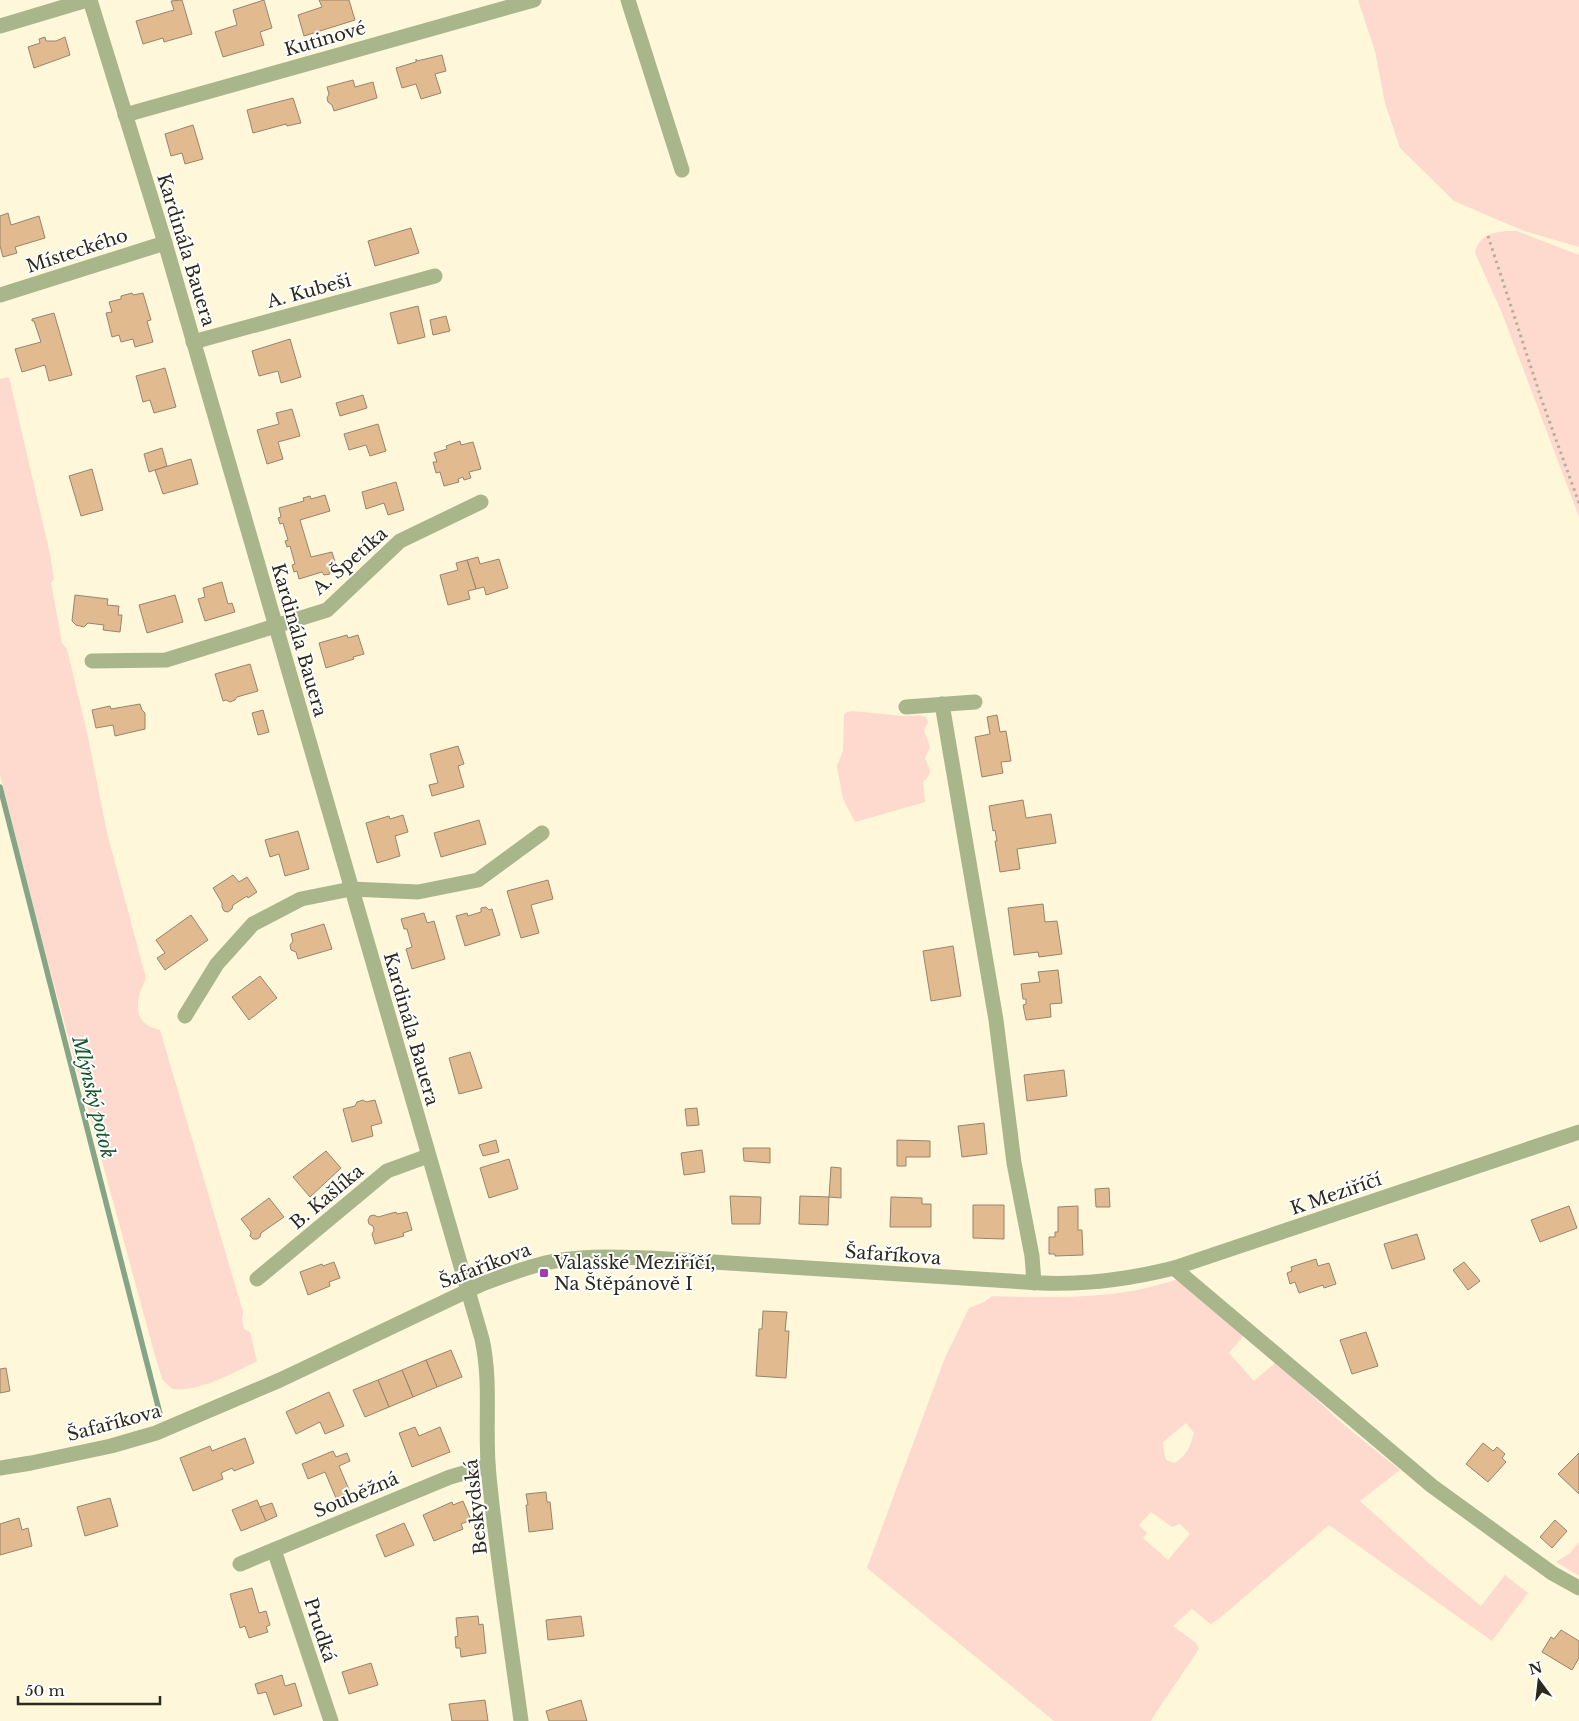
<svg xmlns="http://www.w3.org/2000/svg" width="1579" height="1721" viewBox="0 0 1579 1721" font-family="'Libre Baskerville',serif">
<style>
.green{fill:#fddacd;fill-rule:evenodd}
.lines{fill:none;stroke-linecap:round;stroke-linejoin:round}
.stream{stroke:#86a586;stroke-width:5.5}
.building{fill:#e2ba8f;stroke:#98846f}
.path{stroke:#b6b099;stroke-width:3;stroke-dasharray:2.5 4;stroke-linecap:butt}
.minor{stroke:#a9b68c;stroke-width:15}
.tertiary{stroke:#a9b68c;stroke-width:15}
.poi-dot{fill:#9a3fab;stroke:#fff;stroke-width:2}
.labels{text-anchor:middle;stroke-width:4;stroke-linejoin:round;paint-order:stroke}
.street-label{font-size:18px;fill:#2c291e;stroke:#fff}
.poi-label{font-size:18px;fill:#2c291e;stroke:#fff;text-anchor:start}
.water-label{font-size:19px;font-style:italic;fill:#125727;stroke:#fff}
</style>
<rect width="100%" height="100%" fill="#fef7da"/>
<!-- green -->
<g class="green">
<path d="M 1358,0 L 1579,0 L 1579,247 L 1524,231 L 1454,201 L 1400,148 L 1385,103 L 1375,51 Z"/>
<path d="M 1506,231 L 1517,231 L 1579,255 L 1579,517 L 1502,313 L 1475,253 C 1479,236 1490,233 1506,231 Z"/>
<path d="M 9,377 L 50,554 L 54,579 L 51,583 L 62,643 L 67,649 L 88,737 L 107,833 L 146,978 C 136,998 130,1024 160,1030 L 243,1312 L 242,1319 L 244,1329 L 250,1332 L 257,1361 C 232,1373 201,1392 172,1389 L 162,1379 L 154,1352 L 43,944 L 0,775 L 0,379 Z"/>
<path d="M 852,711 L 903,716 L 920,715 L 926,717 L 928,722 L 924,730 L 930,747 L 925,758 C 929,770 934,772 923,782 L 925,802 L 855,822 L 843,799 L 837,766 L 843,751 L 844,714 L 847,712 Z"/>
<path d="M 1181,1278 L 1246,1333 L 1229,1353 L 1254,1381 L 1276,1362 L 1344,1425 L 1400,1470 L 1360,1501 L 1431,1565 L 1481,1606 L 1505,1575 L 1528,1593 L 1492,1641 L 1329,1525 L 1221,1617 L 1211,1624 L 1192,1609 L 1173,1626 L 1196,1643 L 1199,1649 L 1157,1711 L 1151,1721 L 1054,1721 L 867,1568 L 944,1360 L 969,1308 L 984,1302 L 992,1296 C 1055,1298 1121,1300 1181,1278 ZM 1186,1423 L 1194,1433 C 1190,1447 1187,1456 1174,1463 L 1166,1460 L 1164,1452 L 1163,1442 ZM 1151,1512 L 1172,1527 L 1180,1524 L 1190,1534 L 1168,1560 L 1143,1538 L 1147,1533 L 1139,1525 Z"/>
<path d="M 1579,1542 L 1579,1576 L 1556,1562 L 1570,1553 Z"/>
</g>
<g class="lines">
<!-- stream -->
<path class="stream" d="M 0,787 L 160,1414"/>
</g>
<!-- building -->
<g class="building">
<path d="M 182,0 L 192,34 L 164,42 L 163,38 L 143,44 L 136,21 L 174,10 L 171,1 Z"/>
<path d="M 264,0 L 272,28 L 260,32 L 264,45 L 223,57 L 215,32 L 237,25 L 233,10 Z"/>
<path d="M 319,0 L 349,0 L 355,20 L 304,36 L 298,15 L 322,7 Z"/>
<path d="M 45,37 L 46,41 L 56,41 L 65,37 L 70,55 L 34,68 L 28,47 L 40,43 L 39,39 Z"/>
<path d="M 442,55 L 446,71 L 435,74 L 441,93 L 421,99 L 416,84 L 402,88 L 396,68 L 416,62 L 416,59 L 417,61 Z"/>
<path d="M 353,80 L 355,87 L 373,82 L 377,98 L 334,111 L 332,105 L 328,102 L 327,98 L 329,94 L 327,87 Z"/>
<path d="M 293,98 L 301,123 L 287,126 L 286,124 L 253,133 L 247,110 Z"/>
<path d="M 193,125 L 203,159 L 185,164 L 182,153 L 171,156 L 165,134 Z"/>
<path d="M 8,213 L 11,225 L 39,216 L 45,238 L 15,247 L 17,253 L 3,257 L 0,246 L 0,216 Z"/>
<path d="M 411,228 L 419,253 L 375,266 L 368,241 Z"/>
<path d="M 132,293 L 133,295 L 143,293 L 151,320 L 147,321 L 153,342 L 135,347 L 133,339 L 121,342 L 119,335 L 112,337 L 106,313 L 112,312 L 109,302 L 121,299 L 121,296 Z"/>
<path d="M 418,306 L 425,337 L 398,344 L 390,313 Z"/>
<path d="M 54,313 L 72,375 L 49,381 L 45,365 L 22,372 L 15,349 L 41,342 L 34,321 L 32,321 L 32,319 Z"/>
<path d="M 446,316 L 450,331 L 433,335 L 430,320 Z"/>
<path d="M 290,339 L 301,377 L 281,383 L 278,371 L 259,376 L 252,351 Z"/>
<path d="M 165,368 L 176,407 L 154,413 L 150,400 L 143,402 L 136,376 Z"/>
<path d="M 363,395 L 367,408 L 340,416 L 336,403 Z"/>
<path d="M 292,409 L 300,436 L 278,442 L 283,459 L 267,464 L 257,430 L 279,424 L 276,413 Z"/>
<path d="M 378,424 L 386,451 L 370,456 L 366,445 L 349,450 L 344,434 Z"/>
<path d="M 460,441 L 461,445 L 473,442 L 481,469 L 469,472 L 471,478 L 464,480 L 463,477 L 458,479 L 459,482 L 444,486 L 440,472 L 436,473 L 433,462 L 437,462 L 434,453 L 447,449 L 446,446 Z"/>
<path d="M 162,448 L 167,466 L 149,472 L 144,454 Z"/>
<path d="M 191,459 L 198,484 L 163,494 L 155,470 Z"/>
<path d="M 92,469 L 103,510 L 81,516 L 69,476 Z"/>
<path d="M 396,482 L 404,510 L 388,515 L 384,503 L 366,509 L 362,492 Z"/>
<path d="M 325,495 L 330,511 L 300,520 L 311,557 L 332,552 L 337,568 L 329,570 L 330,574 L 324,575 L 322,572 L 299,579 L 297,571 L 294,572 L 292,565 L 295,564 L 290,546 L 287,547 L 285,541 L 288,540 L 283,523 L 280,524 L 278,518 L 281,517 L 279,508 L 304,501 L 303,498 L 310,496 L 311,499 Z"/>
<path d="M 478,557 L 480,564 L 499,559 L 508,588 L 486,595 L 484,587 L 476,589 L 467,560 Z"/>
<path d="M 467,560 L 476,589 L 468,591 L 470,599 L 448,605 L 440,575 L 458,570 L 456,563 Z"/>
<path d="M 222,582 L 228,604 L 232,603 L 235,612 L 205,621 L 198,599 L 205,597 L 203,588 Z"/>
<path d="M 75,595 L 108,599 L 107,605 L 119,606 L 118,615 L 122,615 L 120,632 L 103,630 L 104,625 L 88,623 L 84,627 L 76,625 L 72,621 Z"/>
<path d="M 175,595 L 183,622 L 147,633 L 139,605 Z"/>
<path d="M 347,635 L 348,638 L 358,635 L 364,654 L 353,657 L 354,659 L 326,668 L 319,643 Z"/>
<path d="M 250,664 L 258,691 L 237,697 L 235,700 L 230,702 L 226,700 L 223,701 L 215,674 Z"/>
<path d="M 140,704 L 142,710 L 145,713 L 145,729 L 115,736 L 113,725 L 96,728 L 92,710 L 110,706 L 111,709 Z"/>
<path d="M 263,710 L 269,732 L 258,735 L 252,713 Z"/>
<path d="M 997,715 L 1000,732 L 1006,731 L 1011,761 L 1001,762 L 1003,773 L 982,777 L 975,737 L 990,734 L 987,717 Z"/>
<path d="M 458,746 L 464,764 L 458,766 L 464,787 L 432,796 L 429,785 L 438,783 L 430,754 Z"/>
<path d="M 1023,800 L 1026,818 L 1051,814 L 1056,843 L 1017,849 L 1020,869 L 1000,872 L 995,841 L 997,841 L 995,830 L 993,831 L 989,806 Z"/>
<path d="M 403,815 L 408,832 L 395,836 L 400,856 L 377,863 L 366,823 L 389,816 L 390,819 Z"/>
<path d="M 479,820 L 486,844 L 441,857 L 434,833 Z"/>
<path d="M 298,831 L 309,869 L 285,876 L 279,854 L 270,857 L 265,840 Z"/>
<path d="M 233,875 L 239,882 L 247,877 L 257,892 L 248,898 L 247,896 L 233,905 L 232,909 L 228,912 L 224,911 L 222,907 L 222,903 L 213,888 Z"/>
<path d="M 548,880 L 553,899 L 531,905 L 539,933 L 521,938 L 507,891 Z"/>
<path d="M 1043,904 L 1045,922 L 1057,921 L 1062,954 L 1039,957 L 1038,952 L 1014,955 L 1008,908 Z"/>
<path d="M 486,907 L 489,910 L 492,909 L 500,935 L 465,946 L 456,916 L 467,913 L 468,916 L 481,912 L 481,908 Z"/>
<path d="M 424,913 L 427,923 L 434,921 L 445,959 L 412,969 L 406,949 L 412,947 L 407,929 L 404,929 L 401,919 Z"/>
<path d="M 191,915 L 208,940 L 165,970 L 157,958 L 165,953 L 156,940 Z"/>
<path d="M 324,924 L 332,949 L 298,959 L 296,952 L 291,950 L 290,945 L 293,941 L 291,934 Z"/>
<path d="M 953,946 L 961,996 L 931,1001 L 923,951 Z"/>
<path d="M 1058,970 L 1062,1003 L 1050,1004 L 1051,1017 L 1026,1020 L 1023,1005 L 1026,1004 L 1026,999 L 1023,999 L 1021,984 L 1040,982 L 1038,972 Z"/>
<path d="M 260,976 L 277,998 L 249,1020 L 232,997 Z"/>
<path d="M 470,1052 L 482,1088 L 459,1094 L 449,1058 Z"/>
<path d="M 1064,1070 L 1067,1096 L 1027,1101 L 1024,1075 Z"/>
<path d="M 363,1100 L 366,1102 L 375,1100 L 382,1123 L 371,1126 L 373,1136 L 352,1142 L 343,1109 L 355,1106 L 357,1102 Z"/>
<path d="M 697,1108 L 699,1125 L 687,1126 L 685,1109 Z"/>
<path d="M 984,1123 L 987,1154 L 962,1157 L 958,1126 Z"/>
<path d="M 496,1140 L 499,1152 L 483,1156 L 479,1145 Z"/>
<path d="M 897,1140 L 930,1141 L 930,1157 L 906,1157 L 906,1166 L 897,1166 Z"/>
<path d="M 743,1148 L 770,1148 L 770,1163 L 744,1161 Z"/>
<path d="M 702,1150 L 705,1172 L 684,1175 L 681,1153 Z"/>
<path d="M 326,1151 L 341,1168 L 310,1197 L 293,1177 Z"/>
<path d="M 509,1159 L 518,1189 L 489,1198 L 480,1168 Z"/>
<path d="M 831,1167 L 841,1168 L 841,1198 L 829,1197 Z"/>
<path d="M 1109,1188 L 1110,1207 L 1096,1207 L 1095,1189 Z"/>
<path d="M 730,1196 L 761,1197 L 760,1224 L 732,1224 Z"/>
<path d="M 800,1196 L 829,1197 L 828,1225 L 799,1224 Z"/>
<path d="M 891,1197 L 922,1198 L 922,1204 L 931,1204 L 931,1227 L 890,1227 Z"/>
<path d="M 269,1198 L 284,1217 L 261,1233 L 260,1237 L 257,1239 L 253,1239 L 250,1236 L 251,1232 L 241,1219 Z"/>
<path d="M 973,1205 L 1004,1205 L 1004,1239 L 973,1238 Z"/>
<path d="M 1078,1206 L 1078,1230 L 1082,1230 L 1083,1255 L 1055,1256 L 1055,1254 L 1049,1254 L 1049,1237 L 1055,1237 L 1055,1232 L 1058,1232 L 1058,1207 Z"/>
<path d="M 1569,1206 L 1577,1228 L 1540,1242 L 1531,1220 Z"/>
<path d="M 396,1212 L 397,1214 L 407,1212 L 412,1230 L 403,1233 L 404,1236 L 375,1244 L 372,1234 L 374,1230 L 373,1226 L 369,1224 L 368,1220 L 370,1216 L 374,1215 L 378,1217 Z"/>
<path d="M 1417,1234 L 1425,1259 L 1392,1269 L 1384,1244 Z"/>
<path d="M 1316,1259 L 1318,1266 L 1329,1263 L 1336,1284 L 1324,1288 L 1323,1285 L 1299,1293 L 1295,1282 L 1290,1284 L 1287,1273 L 1292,1271 L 1291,1267 Z"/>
<path d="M 334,1262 L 340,1278 L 329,1282 L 330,1286 L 308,1295 L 300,1272 L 322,1264 L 323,1266 Z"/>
<path d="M 1464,1262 L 1480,1281 L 1468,1290 L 1453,1270 Z"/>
<path d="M 763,1311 L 787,1312 L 785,1331 L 789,1331 L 786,1378 L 756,1376 L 759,1329 L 762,1329 Z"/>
<path d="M 1366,1332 L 1378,1366 L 1352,1374 L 1340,1340 Z"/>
<path d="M 451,1350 L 462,1377 L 437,1387 L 426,1360 Z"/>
<path d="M 426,1360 L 437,1387 L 413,1397 L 402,1370 Z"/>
<path d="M 6,1368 L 10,1391 L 0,1393 L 0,1369 Z"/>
<path d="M 402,1370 L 413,1397 L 389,1407 L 378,1380 Z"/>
<path d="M 378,1380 L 389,1407 L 365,1417 L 353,1390 Z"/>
<path d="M 329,1392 L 344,1426 L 325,1434 L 320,1422 L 296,1434 L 286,1412 Z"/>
<path d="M 415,1427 L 419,1436 L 440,1427 L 450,1452 L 412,1467 L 399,1433 Z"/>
<path d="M 245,1438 L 254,1463 L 234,1471 L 232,1468 L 221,1473 L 223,1479 L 193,1491 L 180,1458 L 210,1446 L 212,1451 Z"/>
<path d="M 1483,1443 L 1493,1451 L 1497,1447 L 1505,1454 L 1502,1458 L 1506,1462 L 1488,1482 L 1466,1464 Z"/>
<path d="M 333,1451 L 336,1457 L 347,1453 L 350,1461 L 339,1466 L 350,1492 L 336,1498 L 325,1472 L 308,1479 L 302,1464 Z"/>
<path d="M 1579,1453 L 1579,1494 L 1558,1474 Z"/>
<path d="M 546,1492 L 547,1502 L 550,1502 L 553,1529 L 529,1532 L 526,1505 L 528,1505 L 526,1494 Z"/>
<path d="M 110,1498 L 118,1526 L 85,1536 L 77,1507 Z"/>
<path d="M 257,1500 L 266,1521 L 241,1531 L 232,1510 Z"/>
<path d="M 463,1501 L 471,1520 L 461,1524 L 463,1529 L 434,1541 L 423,1515 L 452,1502 L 453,1505 Z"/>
<path d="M 272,1503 L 277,1516 L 266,1521 L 260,1507 Z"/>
<path d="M 19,1518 L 22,1530 L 28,1528 L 32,1546 L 0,1555 L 0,1524 Z"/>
<path d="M 1555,1520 L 1567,1531 L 1552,1548 L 1540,1537 Z"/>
<path d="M 404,1523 L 414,1545 L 385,1557 L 376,1535 Z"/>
<path d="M 252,1588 L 259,1613 L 266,1611 L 270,1625 L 266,1627 L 268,1632 L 249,1638 L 245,1626 L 240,1628 L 230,1594 Z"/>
<path d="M 478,1616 L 479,1625 L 483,1624 L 486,1653 L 461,1657 L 460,1648 L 456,1648 L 455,1637 L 458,1636 L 456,1618 Z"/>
<path d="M 581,1616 L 584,1636 L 548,1640 L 546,1620 Z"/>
<path d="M 1561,1630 L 1579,1641 L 1579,1658 L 1572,1670 L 1542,1652 L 1551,1637 L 1554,1639 Z"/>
<path d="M 371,1663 L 378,1685 L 349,1694 L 342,1672 Z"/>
<path d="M 282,1675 L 285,1686 L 295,1683 L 302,1706 L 274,1715 L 266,1692 L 258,1694 L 255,1684 Z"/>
<path d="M 485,1700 L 488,1721 L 452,1721 L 449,1704 Z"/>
<path d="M 581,1700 L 587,1721 L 549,1721 L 546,1711 Z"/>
</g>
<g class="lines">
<!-- path -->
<path class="path" d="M 1488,236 L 1542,401 L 1579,503"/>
<!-- minor -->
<g class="minor">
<path d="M 90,0 L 165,243 L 482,1339 C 492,1384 484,1430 489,1476 C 497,1558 510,1639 521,1721"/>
<path d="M 628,0 L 682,170"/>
<path d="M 0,26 L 87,0"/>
<path d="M 125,115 L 534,0"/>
<path d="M 0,295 L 165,243"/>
<path d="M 193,342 L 435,276"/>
<path d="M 92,661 L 166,660 L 327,610 L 400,541 L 481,502"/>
<path d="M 942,704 L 996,1020 L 1014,1163 L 1032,1256 L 1034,1283"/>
<path d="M 906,707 L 975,702"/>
<path d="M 185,1016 L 217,964 L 253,924 L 301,899 L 351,889 L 418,892 L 478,880 L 542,833"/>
<path d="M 1174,1268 L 1432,1486 L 1552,1573 L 1579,1588"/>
<path d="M 257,1279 L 387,1171 L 428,1156"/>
<path d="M 274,1550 L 331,1721"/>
<path d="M 240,1564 L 450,1477 L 488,1466"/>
</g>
<!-- tertiary -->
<path class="tertiary" d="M 0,1468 L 31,1463 L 111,1446 L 156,1433 L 280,1380 L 482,1284 C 503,1276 524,1268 545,1263 C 580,1255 616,1257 651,1258 L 1041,1283 C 1086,1285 1130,1279 1174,1268 L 1579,1132"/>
</g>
<!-- markers -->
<rect class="poi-dot" x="539" y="1268" width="10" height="10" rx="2.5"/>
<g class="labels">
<!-- street labels -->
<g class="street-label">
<text transform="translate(325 39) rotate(-16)" y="6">Kutinové</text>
<text transform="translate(186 250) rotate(73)" y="6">Kardinála Bauera</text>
<text transform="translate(77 251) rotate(-18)" y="6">Místeckého</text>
<text transform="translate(309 291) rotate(-15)" y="6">A. Kubeši</text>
<text transform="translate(350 561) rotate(-41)" y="6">A. Špetíka</text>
<text transform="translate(299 640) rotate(74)" y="6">Kardinála Bauera</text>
<text transform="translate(411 1029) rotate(74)" y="6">Kardinála Bauera</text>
<text transform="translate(1336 1194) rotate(-19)" y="6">K Meziříčí</text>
<text transform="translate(327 1197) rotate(-40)" y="6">B. Kašlíka</text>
<text transform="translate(893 1255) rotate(4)" y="6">Šafaříkova</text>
<text transform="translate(485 1266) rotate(-21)" y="6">Šafaříkova</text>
<text transform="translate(114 1423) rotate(-15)" y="6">Šafaříkova</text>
<text transform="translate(356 1495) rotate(-23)" y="6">Souběžná</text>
<text transform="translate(476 1507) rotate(-96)" y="6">Beskydská</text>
<text transform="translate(320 1630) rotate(72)" y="6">Prudká</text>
</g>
<!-- poi labels -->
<g class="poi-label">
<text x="554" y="1269">Valašské Meziříčí,<tspan x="554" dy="21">Na Štěpánově I</tspan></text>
</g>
<!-- water labels -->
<g class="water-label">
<text transform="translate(94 1097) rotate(76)" y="7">Mlýnský potok</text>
</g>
</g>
<!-- north arrow -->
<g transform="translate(1539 1681) rotate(345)" stroke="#ffffff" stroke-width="4" paint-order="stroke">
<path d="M0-4L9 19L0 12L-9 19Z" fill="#2c291e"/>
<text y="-8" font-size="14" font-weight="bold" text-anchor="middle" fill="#2c291e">N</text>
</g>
<!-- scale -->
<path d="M18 1696v8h142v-8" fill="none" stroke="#2c291e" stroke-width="2.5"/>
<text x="25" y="1696" font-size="15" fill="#2c291e" stroke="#ffffff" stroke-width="4" paint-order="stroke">50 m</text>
</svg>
